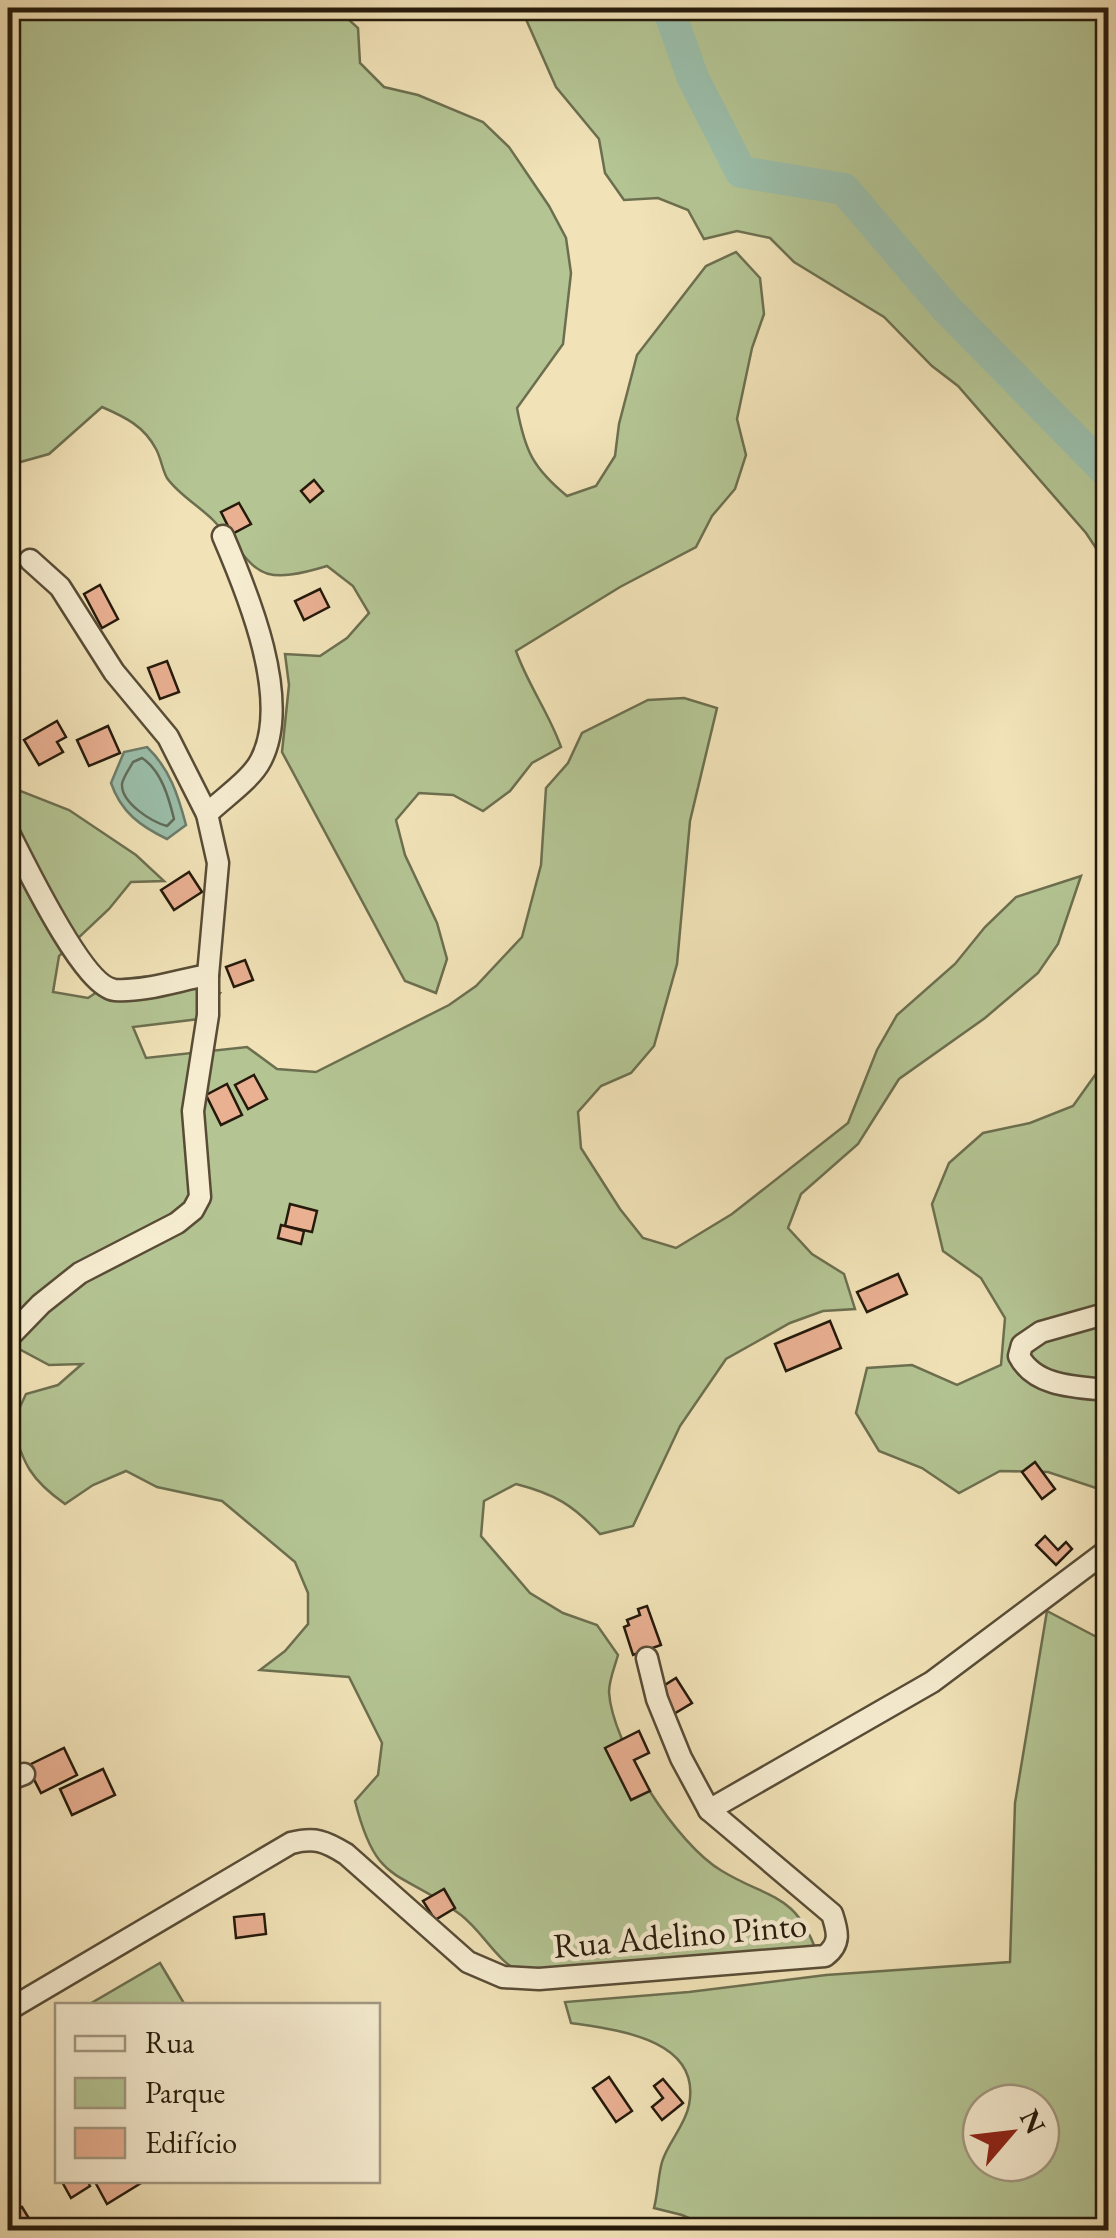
<svg xmlns="http://www.w3.org/2000/svg" width="1116" height="2238" viewBox="0 0 1116 2238" font-family="'EB Garamond',serif">
<style>
.green{fill:#b4c493;stroke:#6c6f4f;stroke-width:2.5;fill-rule:evenodd}
.water{fill:#9bbeaa;stroke:#6c7c6a;stroke-width:2.5}
.lines{fill:none;stroke-linecap:round;stroke-linejoin:round}
.shore{stroke:#606c5a;stroke-width:2.5}
.river{stroke:#9bbeaa;stroke-width:32}
.building{fill:#e9b092;stroke:#251a0b;stroke-width:2.5}
.minor-casing{stroke:#584c36;stroke-width:25}
.minor{stroke:#f6ecd0;stroke-width:20}
.labels{text-anchor:middle;stroke-width:9;stroke-linejoin:round;paint-order:stroke}
.street-label{font-size:35px;fill:#251a0b;stroke:#f6ecd0}
</style>
<rect width="100%" height="100%" fill="#f1e2b7"/>
<filter id="stains"><feTurbulence type="fractalNoise" baseFrequency=".002" numOctaves="4"/><feColorMatrix values="0 0 0 0 .2 0 0 0 0 .09 0 0 0 0 .02 0 0 0 .5 -.17"/></filter>
<radialGradient id="worn" r=".72"><stop offset=".6" stop-color="#630" stop-opacity="0"/><stop offset="1" stop-color="#630" stop-opacity=".3"/></radialGradient>
<!-- green -->
<g class="green">
<path d="M 8,8 L 336,8 L 358,28 L 360,63 L 384,87 L 418,95 L 483,122 L 509,147 L 549,206 L 566,238 L 571,273 L 563,344 L 517,408 C 525,451 533,468 567,496 L 596,486 L 615,456 L 619,424 L 637,355 L 706,266 L 736,252 L 760,278 L 764,314 L 752,348 L 737,419 L 746,455 L 735,489 L 712,516 L 696,547 L 620,587 L 516,651 C 528,685 549,713 561,747 L 532,763 L 510,791 L 483,811 L 453,795 L 419,793 L 396,820 L 405,855 L 437,923 L 447,959 L 436,993 L 405,981 L 282,752 L 289,685 L 285,654 L 320,656 L 347,638 L 369,613 L 353,586 L 327,566 C 251,589 259,568 213,520 C 199,506 178,494 167,478 C 162,469 161,458 156,449 C 144,426 125,417 102,407 L 49,454 L 17,463 L 8,471 Z"/>
<path d="M 521,8 L 1108,8 L 1108,566 L 1086,533 L 958,386 L 932,366 L 884,317 L 794,262 L 770,238 L 737,231 L 704,239 L 688,210 L 658,198 L 624,200 L 605,173 L 599,139 L 556,87 Z"/>
<path d="M 684,698 L 717,708 L 690,821 L 677,964 L 654,1046 L 631,1073 L 601,1086 L 578,1112 L 581,1148 L 620,1209 L 643,1238 L 676,1248 L 732,1214 L 848,1123 L 877,1050 L 897,1015 L 955,964 L 985,927 L 1016,897 L 1081,876 L 1058,944 L 1038,973 L 985,1018 L 899,1079 L 858,1144 L 801,1194 L 788,1228 L 812,1254 L 844,1274 L 855,1309 L 823,1311 L 790,1323 L 726,1359 L 680,1426 L 633,1526 L 600,1534 C 573,1505 555,1494 516,1484 L 484,1501 L 481,1536 L 530,1593 L 563,1613 L 597,1625 L 618,1655 C 615,1666 609,1680 609,1692 C 612,1744 677,1845 722,1871 C 770,1900 795,1892 817,1953 L 523,1974 C 496,1961 484,1933 461,1915 C 400,1868 377,1889 355,1801 L 378,1775 L 382,1743 L 349,1677 L 260,1670 L 285,1651 L 308,1624 L 308,1593 L 295,1562 L 222,1501 L 157,1487 L 126,1471 L 93,1485 L 65,1504 C 31,1480 23,1464 12,1424 L 26,1394 L 58,1385 L 82,1364 L 49,1365 L 8,1343 L 8,786 L 69,810 L 136,855 L 164,881 L 131,882 L 109,909 L 59,956 L 53,992 L 88,998 L 115,980 L 150,976 L 220,993 L 199,1019 L 133,1027 L 146,1058 L 247,1047 L 277,1069 L 316,1072 L 449,1005 L 476,986 L 522,937 L 541,865 L 546,788 L 568,763 L 582,733 L 648,700 Z"/>
<path d="M 1108,1057 L 1108,1492 L 1048,1472 L 1000,1471 L 959,1493 L 922,1468 L 879,1451 L 856,1413 L 867,1368 L 912,1365 L 957,1385 L 1001,1365 L 1005,1318 L 981,1278 L 943,1251 L 932,1204 L 949,1163 L 983,1133 L 1030,1123 L 1073,1106 Z"/>
<path d="M 1047,1611 L 1108,1643 L 1108,2230 L 716,2230 L 682,2215 L 654,2208 C 658,2193 658,2176 662,2162 C 668,2142 685,2126 689,2105 C 702,2039 617,2030 571,2023 L 565,2002 L 689,1992 L 826,1975 L 1010,1962 L 1015,1803 ZM 1041,2103 L 1041,2163 L 981,2163 L 981,2103 Z"/>
<path d="M 160,1963 L 185,2005 L 88,2005 Z"/>
</g>
<!-- water -->
<path class="water" d="M 147,747 C 170,769 178,795 186,825 L 167,839 C 140,826 121,812 111,783 L 124,752 Z"/>
<g class="lines">
<!-- shore -->
<path class="shore" d="M 142,758 C 161,770 169,798 174,819 L 167,826 C 152,822 121,803 122,784 C 123,777 130,768 133,762 Z"/>
<!-- river -->
<path class="river" d="M 668,8 L 693,78 L 741,172 L 844,189 L 945,307 L 1108,473"/>
</g>
<!-- building -->
<g class="building">
<path d="M 314,480 L 323,491 L 310,502 L 301,491 Z"/>
<path d="M 239,503 L 251,524 L 232,534 L 221,512 Z"/>
<path d="M 100,585 L 118,619 L 102,628 L 84,594 Z"/>
<path d="M 320,589 L 329,607 L 304,620 L 295,601 Z"/>
<path d="M 167,661 L 179,692 L 160,699 L 148,668 Z"/>
<path d="M 57,721 L 66,737 L 57,742 L 63,752 L 39,765 L 24,740 Z"/>
<path d="M 108,726 L 120,753 L 89,766 L 77,740 Z"/>
<path d="M 189,872 L 202,892 L 174,910 L 161,890 Z"/>
<path d="M 245,960 L 253,980 L 234,987 L 226,967 Z"/>
<path d="M 254,1075 L 267,1099 L 248,1109 L 235,1085 Z"/>
<path d="M 227,1084 L 242,1115 L 221,1125 L 206,1095 Z"/>
<path d="M 290,1204 L 317,1211 L 312,1232 L 285,1226 Z"/>
<path d="M 281,1225 L 304,1231 L 301,1244 L 278,1238 Z"/>
<path d="M 898,1274 L 907,1294 L 867,1312 L 857,1292 Z"/>
<path d="M 830,1321 L 841,1348 L 786,1371 L 775,1344 Z"/>
<path d="M 1035,1462 L 1055,1489 L 1042,1499 L 1022,1472 Z"/>
<path d="M 1045,1536 L 1058,1550 L 1066,1542 L 1072,1549 L 1056,1565 L 1036,1545 Z"/>
<path d="M 647,1606 L 661,1645 L 633,1655 L 624,1627 L 629,1625 L 627,1620 L 640,1615 L 638,1609 Z"/>
<path d="M 676,1678 L 692,1703 L 672,1715 L 657,1690 Z"/>
<path d="M 639,1731 L 649,1753 L 634,1760 L 650,1791 L 631,1800 L 605,1748 Z"/>
<path d="M 64,1748 L 77,1775 L 41,1793 L 27,1766 Z"/>
<path d="M 103,1769 L 115,1795 L 72,1815 L 60,1789 Z"/>
<path d="M 444,1889 L 455,1908 L 435,1920 L 423,1901 Z"/>
<path d="M 264,1914 L 266,1934 L 236,1938 L 234,1917 Z"/>
<path d="M 609,2077 L 632,2111 L 616,2122 L 593,2088 Z"/>
<path d="M 663,2079 L 683,2103 L 662,2120 L 652,2107 L 663,2098 L 654,2086 Z"/>
<path d="M 61,2180 L 87,2180 L 90,2186 L 71,2198 Z"/>
<path d="M 94,2180 L 146,2180 L 107,2204 Z"/>
<path d="M 22,2207 L 36,2230 L 17,2230 L 8,2216 Z"/>
</g>
<g class="lines">
<defs>
<g id="minor">
<path d="M 207,814 C 223,798 251,780 261,760 C 292,700 248,594 223,536"/>
<path d="M 8,831 C 24,862 83,987 115,990 C 145,992 179,980 208,975"/>
<path d="M 1108,1313 L 1041,1332 L 1022,1345 L 1019,1356 C 1035,1387 1077,1387 1108,1390"/>
<path d="M 8,1338 L 41,1304 L 80,1273 L 177,1223 L 193,1210 L 200,1197 L 193,1111 L 208,1015 L 208,975 L 218,863 L 207,814 L 168,737 L 114,672 L 60,587 L 30,560"/>
<path d="M 647,1658 L 657,1699 L 681,1758 L 709,1810"/>
<path d="M 8,1780 L 24,1774"/>
<path d="M 8,2010 L 291,1843 C 315,1837 325,1841 346,1854 L 468,1962 L 503,1977 L 539,1979 L 825,1956 C 841,1944 838,1932 832,1914 L 709,1810 L 932,1682 L 1108,1550"/>
</g>
</defs>
<!-- minor casing -->
<use href="#minor" class="minor-casing"/>
<!-- minor -->
<use href="#minor" class="minor"/>
</g>
<g class="labels">
<!-- street labels -->
<g class="street-label">
<text transform="translate(680 1935) rotate(-5)" y="12">Rua Adelino Pinto</text>
</g>
</g>
<!-- margin -->
<rect width="1116" height="2238" fill="none" stroke="#f1e2b7" stroke-width="40"/>
<rect x="10" y="10" width="1096" height="2218" fill="none" stroke="#251a0b" stroke-width="5"/>
<rect x="20" y="20" width="1076" height="2198" fill="none" stroke="#251a0b" stroke-width="2.5"/>
<!-- legend -->
<rect x="55" y="2003" width="325" height="180" fill="#f6ecd0" stroke="#a29881" stroke-width="2.5"/>
<rect x="75" y="2036" width="50" height="15" fill="#f6ecd0" stroke="#a29881" stroke-width="2.5"/>
<text x="145" y="2053" font-size="30" fill="#251a0b">Rua</text>
<rect x="75" y="2078" width="50" height="30" fill="#b4c493" stroke="#a29881" stroke-width="2.5"/>
<text x="145" y="2103" font-size="30" fill="#251a0b">Parque</text>
<rect x="75" y="2128" width="50" height="30" fill="#e9b092" stroke="#a29881" stroke-width="2.5"/>
<text x="145" y="2153" font-size="30" fill="#251a0b">Edifício</text>
<!-- north arrow -->
<g transform="translate(1011 2133) rotate(62)"><circle r="48" fill="#f6ecd0" stroke="#a29881" stroke-width="2.5"/>
<path d="M0-8L18 38L0 25L-18 38Z" fill="#8f2418"/>
<text y="-15" font-size="28" font-weight="bold" text-anchor="middle" fill="#251a0b">N</text>
</g>
<rect width="100%" height="100%" filter="url(#stains)"/>
<rect width="100%" height="100%" fill="url(#worn)"/>
</svg>
